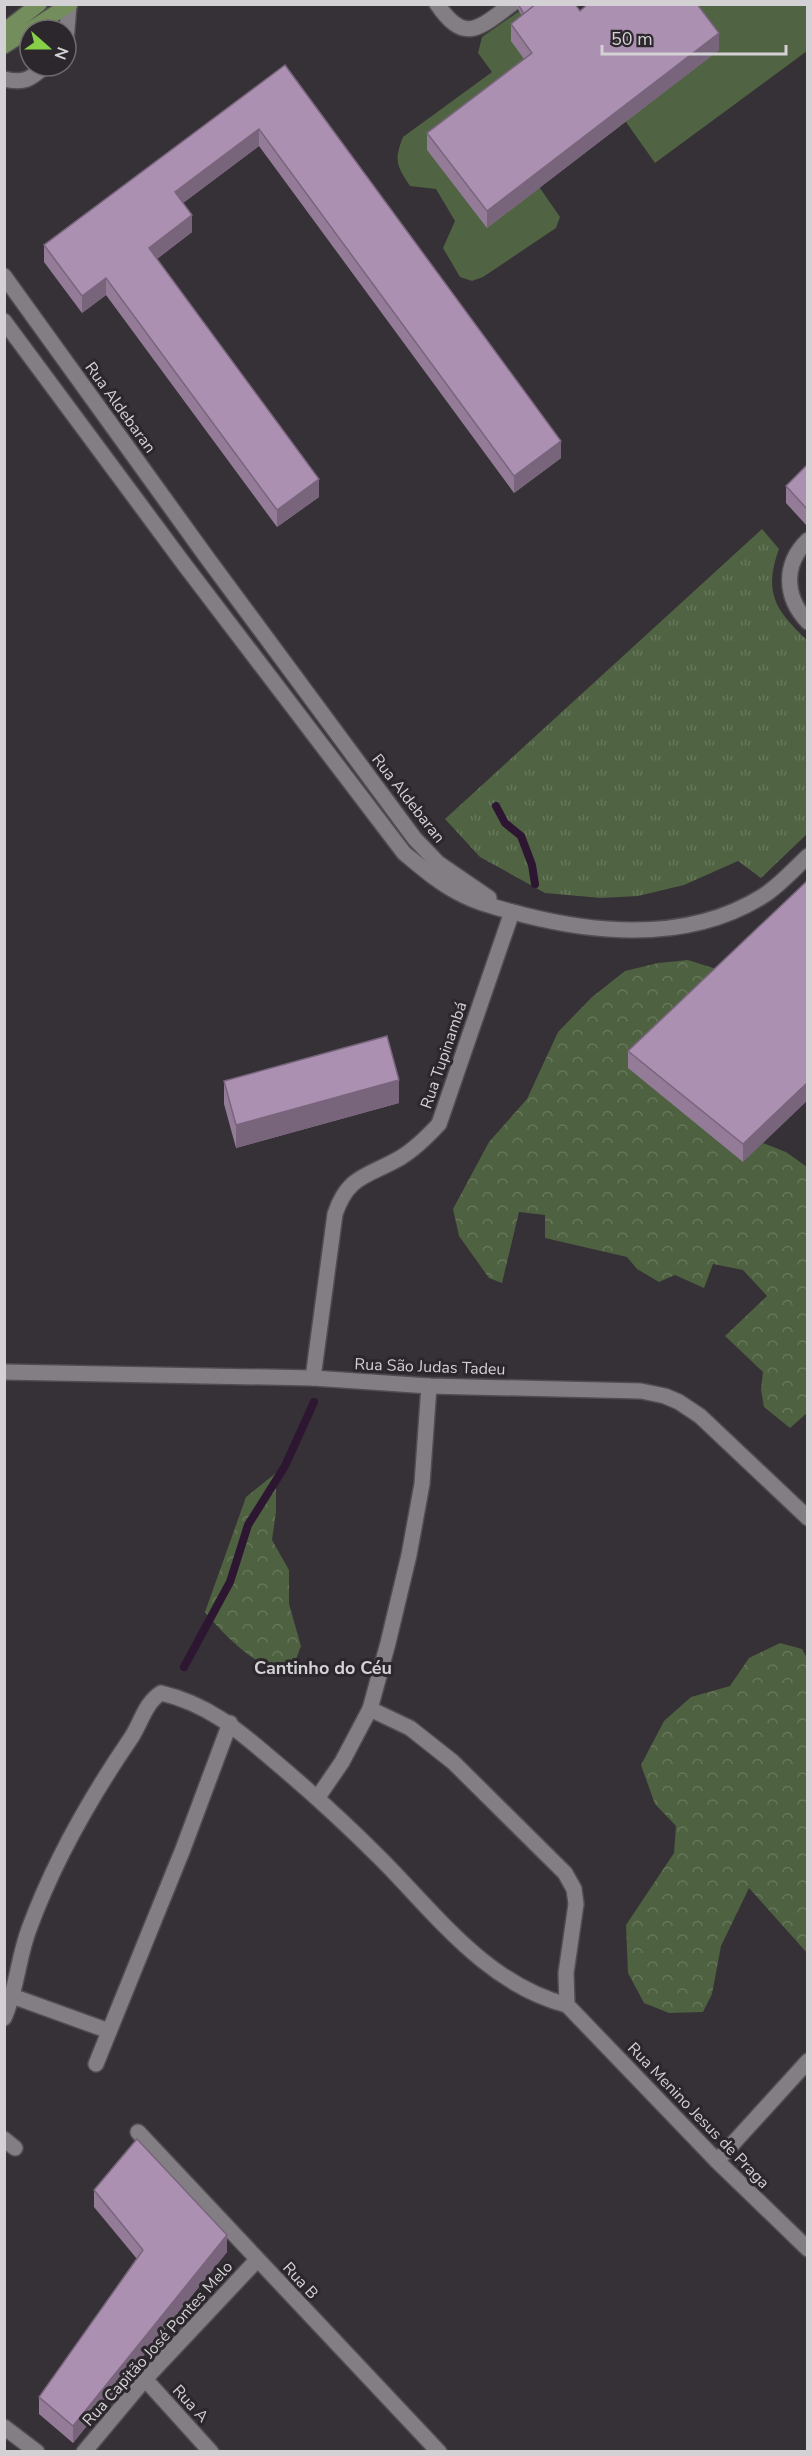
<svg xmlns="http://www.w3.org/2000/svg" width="812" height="2456" viewBox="0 0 812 2456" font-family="'Nunito Sans',sans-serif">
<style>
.grass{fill:url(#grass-tufts)}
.forest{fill:url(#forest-crowns)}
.garden{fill:#506343}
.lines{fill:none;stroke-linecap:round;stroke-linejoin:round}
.stream{stroke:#2d1631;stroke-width:8}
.minor-casing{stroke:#504d51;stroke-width:18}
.major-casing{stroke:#504d51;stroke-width:18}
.minor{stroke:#837e84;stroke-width:15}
.major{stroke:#738d5d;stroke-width:15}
.wall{fill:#947c98}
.shaded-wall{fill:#78657c}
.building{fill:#ac90b1;stroke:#78657c;stroke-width:1.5}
.labels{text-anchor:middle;stroke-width:6;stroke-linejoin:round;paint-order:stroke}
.street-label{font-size:16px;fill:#d4d1d4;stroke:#2b272c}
.neighbourhood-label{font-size:18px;font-weight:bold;fill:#d4d1d4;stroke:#2b272c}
</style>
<defs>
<pattern id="grass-tufts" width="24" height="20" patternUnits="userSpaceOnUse" patternTransform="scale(1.5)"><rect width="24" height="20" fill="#506343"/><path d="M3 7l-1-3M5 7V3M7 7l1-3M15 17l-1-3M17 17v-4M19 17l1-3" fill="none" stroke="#68785d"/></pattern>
<pattern id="forest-crowns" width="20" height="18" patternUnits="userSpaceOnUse" patternTransform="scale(1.5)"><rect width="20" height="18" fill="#4e6140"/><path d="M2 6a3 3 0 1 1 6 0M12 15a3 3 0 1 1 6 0" fill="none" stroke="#67775b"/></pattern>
</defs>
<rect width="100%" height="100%" fill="#353136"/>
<!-- grass -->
<path class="grass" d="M 762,529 L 779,549 C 763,593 776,611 807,640 L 807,834 L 761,878 L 738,861 L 684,885 L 638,896 L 601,898 L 545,893 L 480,857 L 445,819 Z"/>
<!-- forest -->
<g class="forest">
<path d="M 688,960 L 729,973 L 742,1161 L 763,1143 L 786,1152 L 807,1167 L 807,1413 L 790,1428 L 764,1407 L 761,1390 L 763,1372 L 725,1336 L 767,1296 L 743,1270 L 713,1264 L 704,1288 L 675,1275 L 659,1282 L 637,1269 L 627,1257 L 545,1238 L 545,1215 L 519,1212 L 502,1283 L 489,1278 L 459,1236 L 453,1209 L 489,1142 L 527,1099 L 558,1032 L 592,997 L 625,971 L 658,963 Z"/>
<path d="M 276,1473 L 276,1512 L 272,1540 L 289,1570 L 289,1604 L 301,1646 L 293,1667 C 286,1667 277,1668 270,1666 C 250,1662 218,1628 205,1612 L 246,1497 Z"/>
<path d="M 780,1643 L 802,1649 L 807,1658 L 807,1953 L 749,1888 L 721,1946 L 712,1994 L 703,2012 L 669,2013 L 644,2003 L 628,1973 L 626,1925 L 674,1853 L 676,1826 L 655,1804 L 641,1765 L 664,1721 L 691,1697 L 730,1686 L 749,1658 Z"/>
</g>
<!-- garden -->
<g class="garden">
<path d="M 528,5 L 540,188 L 560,217 L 556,228 L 483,277 L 472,281 L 460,277 L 443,248 L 455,221 L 436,189 L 410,186 C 396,165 394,160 403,137 L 492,72 L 478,53 L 482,37 Z"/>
<path d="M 684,5 L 807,5 L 807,51 L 655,163 L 626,122 Z"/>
</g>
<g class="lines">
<!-- stream -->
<g class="stream">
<path d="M 496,806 L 505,823 L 521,836 L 532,865 L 535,884"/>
<path d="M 184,1667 L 230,1582 L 248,1525 L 285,1466 L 314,1402"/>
</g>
<defs>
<g id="minor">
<path d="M 437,4 C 465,45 479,28 512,4"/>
<path d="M 66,41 L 69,5"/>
<path d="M 4,79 C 24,84 31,79 45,66"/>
<path d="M 4,276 L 208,559 L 415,839 L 438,863 L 489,898"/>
<path d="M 4,321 L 184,564 L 404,853 C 421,867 439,883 459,893 C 479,904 502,909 524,915 C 603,935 691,941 763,896 C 779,886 794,869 808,856"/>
<path d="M 808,540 C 783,564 784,597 808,622"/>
<path d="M 4,1372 L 313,1378 L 429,1386 L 641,1391 L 665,1396 L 679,1402 L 700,1416 L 808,1518"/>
<path d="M 313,1378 L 335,1214 C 348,1175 367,1177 400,1158 C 415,1149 427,1137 439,1124 L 512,912"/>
<path d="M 370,1709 L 410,1728 L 453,1762 L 565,1873 L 574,1889 L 576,1904 L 566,1973 L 567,2005 L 717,2161 L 808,2249"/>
<path d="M 318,1797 L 342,1762 L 370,1709 L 388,1643 L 409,1555 L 422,1484 L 429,1386"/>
<path d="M 12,1996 L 109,2031"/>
<path d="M 4,2018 C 17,1989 18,1958 29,1929 C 54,1861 90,1798 131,1738 C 141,1723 145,1703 161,1693 C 208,1704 238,1730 273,1760 C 310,1791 346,1824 380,1858 C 436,1914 486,1984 567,2005"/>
<path d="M 96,2064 L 183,1849 L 230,1723"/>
<path d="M 138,2132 L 439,2452"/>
<path d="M 4,2139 L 15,2148"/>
<path d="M 717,2161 L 808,2061"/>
<path d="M 145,2379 L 211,2452"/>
<path d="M 4,2427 L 37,2452"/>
<path d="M 84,2452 L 145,2379 L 257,2260"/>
</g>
<g id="major">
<path d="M 4,31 L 39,4"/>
<path d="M 4,46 L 70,4"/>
</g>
</defs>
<!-- minor casing -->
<use href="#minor" class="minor-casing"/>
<!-- major casing -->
<use href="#major" class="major-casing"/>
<!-- minor -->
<use href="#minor" class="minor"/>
<!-- major -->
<use href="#major" class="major"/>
</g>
<!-- wall -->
<g class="wall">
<path d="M 515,4 L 575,4 L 580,11 L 719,50 L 487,228 L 427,150 L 427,133 L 524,59 L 511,41 L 511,24 L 522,16 Z"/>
<path d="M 285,65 L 561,458 L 514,493 L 259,146 L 183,203 L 192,232 L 157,259 L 319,497 L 277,527 L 106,295 L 82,313 L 44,262 L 44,245 Z"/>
<path d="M 807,465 L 807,526 L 786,503 L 786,486 Z"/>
<path d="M 807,881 L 743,1162 L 628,1068 L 628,1051 Z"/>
<path d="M 224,1081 L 399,1103 L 236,1148 L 224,1104 Z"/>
<path d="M 94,2190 L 227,2252 L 73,2443 L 39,2414 L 39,2397 L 137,2259 L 94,2207 Z"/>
</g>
<!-- shaded-wall -->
<g class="shaded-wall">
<path d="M 719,33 L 719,50 L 487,228 L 487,211 Z"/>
<path d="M 259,129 L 259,146 L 175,209 L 175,192 Z"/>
<path d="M 192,215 L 192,232 L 149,265 L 149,248 Z"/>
<path d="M 106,278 L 106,295 L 82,313 L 82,296 Z"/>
<path d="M 561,441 L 561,458 L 514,493 L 514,476 Z"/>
<path d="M 319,479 L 319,497 L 277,527 L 277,510 Z"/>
<path d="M 399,1080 L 399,1103 L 236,1148 L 236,1125 Z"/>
<path d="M 807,1083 L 807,1101 L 743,1162 L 743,1144 Z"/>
<path d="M 227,2235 L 227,2252 L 73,2443 L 73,2426 Z"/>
</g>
<!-- building -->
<g class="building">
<path d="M 518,4 L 536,4 L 524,14 Z"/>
<path d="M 536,4 L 575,4 L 580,11 L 588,4 L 697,4 L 719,33 L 487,211 L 427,133 L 532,53 L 511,24 Z"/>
<path d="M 285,65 L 561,441 L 514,476 L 259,129 L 175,192 L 192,215 L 149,248 L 319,479 L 277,510 L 106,278 L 82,296 L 44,245 Z"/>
<path d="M 807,465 L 807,509 L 786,486 Z"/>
<path d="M 807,881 L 807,1083 L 743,1144 L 628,1051 Z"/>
<path d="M 387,1036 L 399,1080 L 236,1125 L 224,1081 Z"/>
<path d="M 137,2139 L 227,2235 L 73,2426 L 39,2397 L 143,2250 L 94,2190 Z"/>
</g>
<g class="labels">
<!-- street labels -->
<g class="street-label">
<text transform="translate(121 407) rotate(54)" y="6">Rua Aldebaran</text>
<text transform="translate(409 798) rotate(52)" y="6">Rua Aldebaran</text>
<text transform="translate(443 1055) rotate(-71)" y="6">Rua Tupinambá</text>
<text transform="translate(430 1366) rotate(2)" y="6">Rua São Judas Tadeu</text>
<text transform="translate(699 2115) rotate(46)" y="6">Rua Menino Jesus de Praga</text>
<text transform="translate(301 2280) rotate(47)" y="6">Rua B</text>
<text transform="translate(157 2343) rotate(-48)" y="6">Rua Capitão José Pontes Melo</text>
<text transform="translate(191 2403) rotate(47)" y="6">Rua A</text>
</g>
<!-- neighbourhood labels -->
<g class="neighbourhood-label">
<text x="323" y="1674">Cantinho do Céu</text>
</g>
</g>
<!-- border -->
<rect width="812" height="2456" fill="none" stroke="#d4d1d4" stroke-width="12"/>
<!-- north arrow -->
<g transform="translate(48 48) rotate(111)"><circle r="28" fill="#2b272c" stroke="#6f6b6f" stroke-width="1.5"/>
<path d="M0-4.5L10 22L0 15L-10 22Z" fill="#88cf49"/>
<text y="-9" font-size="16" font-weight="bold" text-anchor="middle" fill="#d4d1d4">N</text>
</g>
<!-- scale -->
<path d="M602 45v9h184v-9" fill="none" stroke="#d4d1d4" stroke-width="3"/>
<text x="611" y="45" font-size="18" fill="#d4d1d4" stroke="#2b272c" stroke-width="4.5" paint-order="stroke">50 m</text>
</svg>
